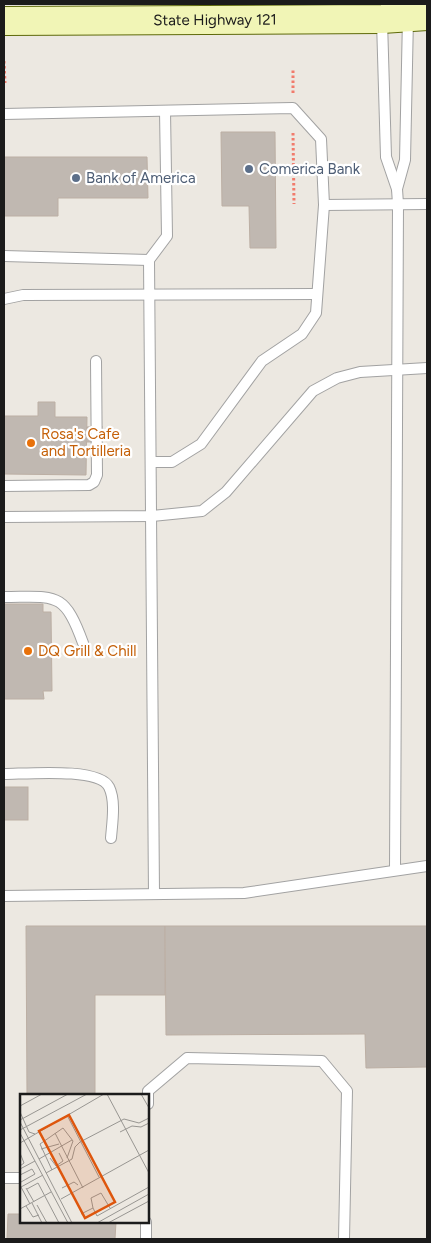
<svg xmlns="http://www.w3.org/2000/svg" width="431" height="1243" viewBox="0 0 431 1243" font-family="Figtree,sans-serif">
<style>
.building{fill:#c0b8b1;stroke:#bcafa4}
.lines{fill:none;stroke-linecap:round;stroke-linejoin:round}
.service-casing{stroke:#a2a2a2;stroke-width:12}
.secondary-casing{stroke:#5e690a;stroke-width:30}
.path{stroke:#f17b6c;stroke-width:3;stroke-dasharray:2.5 2.5;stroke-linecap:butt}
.service{stroke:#fff;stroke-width:10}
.secondary{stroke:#f1f5b6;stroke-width:28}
.service-dot{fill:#5c6f8a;stroke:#fff;stroke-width:2}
.food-dot{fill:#e8710a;stroke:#fff;stroke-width:2}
.labels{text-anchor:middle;stroke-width:4.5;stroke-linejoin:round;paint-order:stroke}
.street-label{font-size:15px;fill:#1b1b1b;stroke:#fff}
.service-label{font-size:15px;fill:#4e5e75;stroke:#fff;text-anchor:start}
.food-label{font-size:15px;fill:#c56008;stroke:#fff;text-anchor:start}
.inset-road{fill:none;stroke:#989692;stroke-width:1}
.view{fill:#de560d;fill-opacity:0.15;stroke:#de560d;stroke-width:2.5}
.inset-edge{fill:none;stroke:#1b1b1b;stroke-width:2.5}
</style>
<rect width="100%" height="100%" fill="#ece8e1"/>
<!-- building -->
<g class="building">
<path d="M 221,132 L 275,132 L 276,248 L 250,248 L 249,206 L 222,206 Z"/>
<path d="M 4,157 L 147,157 L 148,198 L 58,198 L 58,216 L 4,216 Z"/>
<path d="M 38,402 L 55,402 L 55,417 L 87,417 L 86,475 L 4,474 L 4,416 L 38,416 Z"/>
<path d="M 102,426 L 101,442 L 86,442 L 87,427 Z"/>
<path d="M 4,604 L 43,604 L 43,612 L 51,612 L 52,691 L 43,691 L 44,699 L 4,699 Z"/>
<rect x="4" y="787" width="24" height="33"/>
<path d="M 26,926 L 165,926 L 165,995 L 95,995 L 95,1096 L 27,1096 Z"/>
<path d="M 165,926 L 427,926 L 427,1067 L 366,1068 L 365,1034 L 166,1035 Z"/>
<path d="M 8,1214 L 21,1214 L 21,1222 L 116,1222 L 115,1239 L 7,1239 Z"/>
</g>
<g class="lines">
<defs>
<g id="service">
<path d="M 382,21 L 386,157 L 397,189 L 398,204 L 395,870"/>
<path d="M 4,114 L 293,108 L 321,139 L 324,205 L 316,313 L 302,334 L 262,361 L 201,444 L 172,462 L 151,462"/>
<path d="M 397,189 L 405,160 L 408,18"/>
<path d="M 324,205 L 427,204"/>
<path d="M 4,256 L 149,260"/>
<path d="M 4,299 L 23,295 L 316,294"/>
<path d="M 4,486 L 89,485 L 94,482 L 97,475 L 96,361"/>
<path d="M 4,517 L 152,516 L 202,511 L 226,492 L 313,391 L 337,378 L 360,372 L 427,368"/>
<path d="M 4,597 C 55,597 64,590 83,643"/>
<path d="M 4,774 C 25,774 99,767 109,787 C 116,801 112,824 111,838"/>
<path d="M 154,894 L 149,260 L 167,236 L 165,111"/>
<path d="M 4,896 L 244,893 L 427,866"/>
<path d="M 148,1104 L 148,1091 L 187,1058 L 322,1061 L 347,1091 L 344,1239"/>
<path d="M 4,1178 L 21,1178"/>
<path d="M 146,1222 L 146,1239"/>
</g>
<g id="secondary">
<path id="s1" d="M 4,21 L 382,19 L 427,16"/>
</g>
</defs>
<!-- service casing -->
<use href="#service" class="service-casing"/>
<!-- secondary casing -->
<use href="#secondary" class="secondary-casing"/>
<!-- path -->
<g class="path">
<path d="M 4,61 L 5,83"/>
<path d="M 293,93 L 293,69"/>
<path d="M 293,133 L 294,204"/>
</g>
<!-- service -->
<use href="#service" class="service"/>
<!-- secondary -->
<use href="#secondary" class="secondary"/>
</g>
<!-- markers -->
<g class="service-dot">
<circle cx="249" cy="169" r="5"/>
<circle cx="76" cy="178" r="5"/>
</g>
<g class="food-dot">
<circle cx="31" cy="443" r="5"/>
<circle cx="28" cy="651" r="5"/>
</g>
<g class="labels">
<!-- street labels -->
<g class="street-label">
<text dy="5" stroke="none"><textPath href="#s1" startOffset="211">State Highway 121</textPath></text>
</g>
<!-- service labels -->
<g class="service-label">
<text x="259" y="174">Comerica Bank</text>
<text x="86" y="183">Bank of America</text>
</g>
<!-- food labels -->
<g class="food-label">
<text x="41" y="439">Rosa's Cafe<tspan x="41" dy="17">and Tortilleria</tspan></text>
<text x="38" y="656">DQ Grill &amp; Chill</text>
</g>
</g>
<!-- overview -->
<g transform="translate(20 1094)">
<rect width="129" height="129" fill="#ece8e1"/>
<path class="inset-road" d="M 87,0 L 129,79M 121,0 L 129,14M 0,12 L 22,0M 0,18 L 9,38 L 15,40M 48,23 L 79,83M 0,26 L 48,0M 0,28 L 52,129M 0,36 L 67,0M 100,38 L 112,32 L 121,33 L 129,29M 0,39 L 48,129M 35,39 L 63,94M 0,49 L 84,0M 21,55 L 39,50M 30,64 L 36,72 L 43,67 L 39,59M 19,65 L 52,46M 0,72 L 4,69 L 0,59M 0,75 L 15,67M 32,76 L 20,50 L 43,34 L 53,47 L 47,64M 26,79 L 52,65 L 55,53 L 60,48 L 104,25 L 119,29 L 129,24M 0,81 L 12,75 L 15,80 L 1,88M 1,93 L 23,81M 1,93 L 10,110M 6,94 L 14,108M 42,94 L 54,88 L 58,91M 7,95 L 18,89 L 39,129M 41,105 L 129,56M 12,109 L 22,129M 17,111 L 27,129M 6,112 L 13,123 L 19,121M 73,114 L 77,122 L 129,93M 0,115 L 31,98M 61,120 L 73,114 L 71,104 L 81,99 L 90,114M 77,129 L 129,100M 88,129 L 129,107"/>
<path class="view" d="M 49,21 L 95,108 L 65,124 L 19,37 Z"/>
<rect width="129" height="129" class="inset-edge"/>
</g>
<!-- border -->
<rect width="431" height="1243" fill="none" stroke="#1b1b1b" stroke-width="10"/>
</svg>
